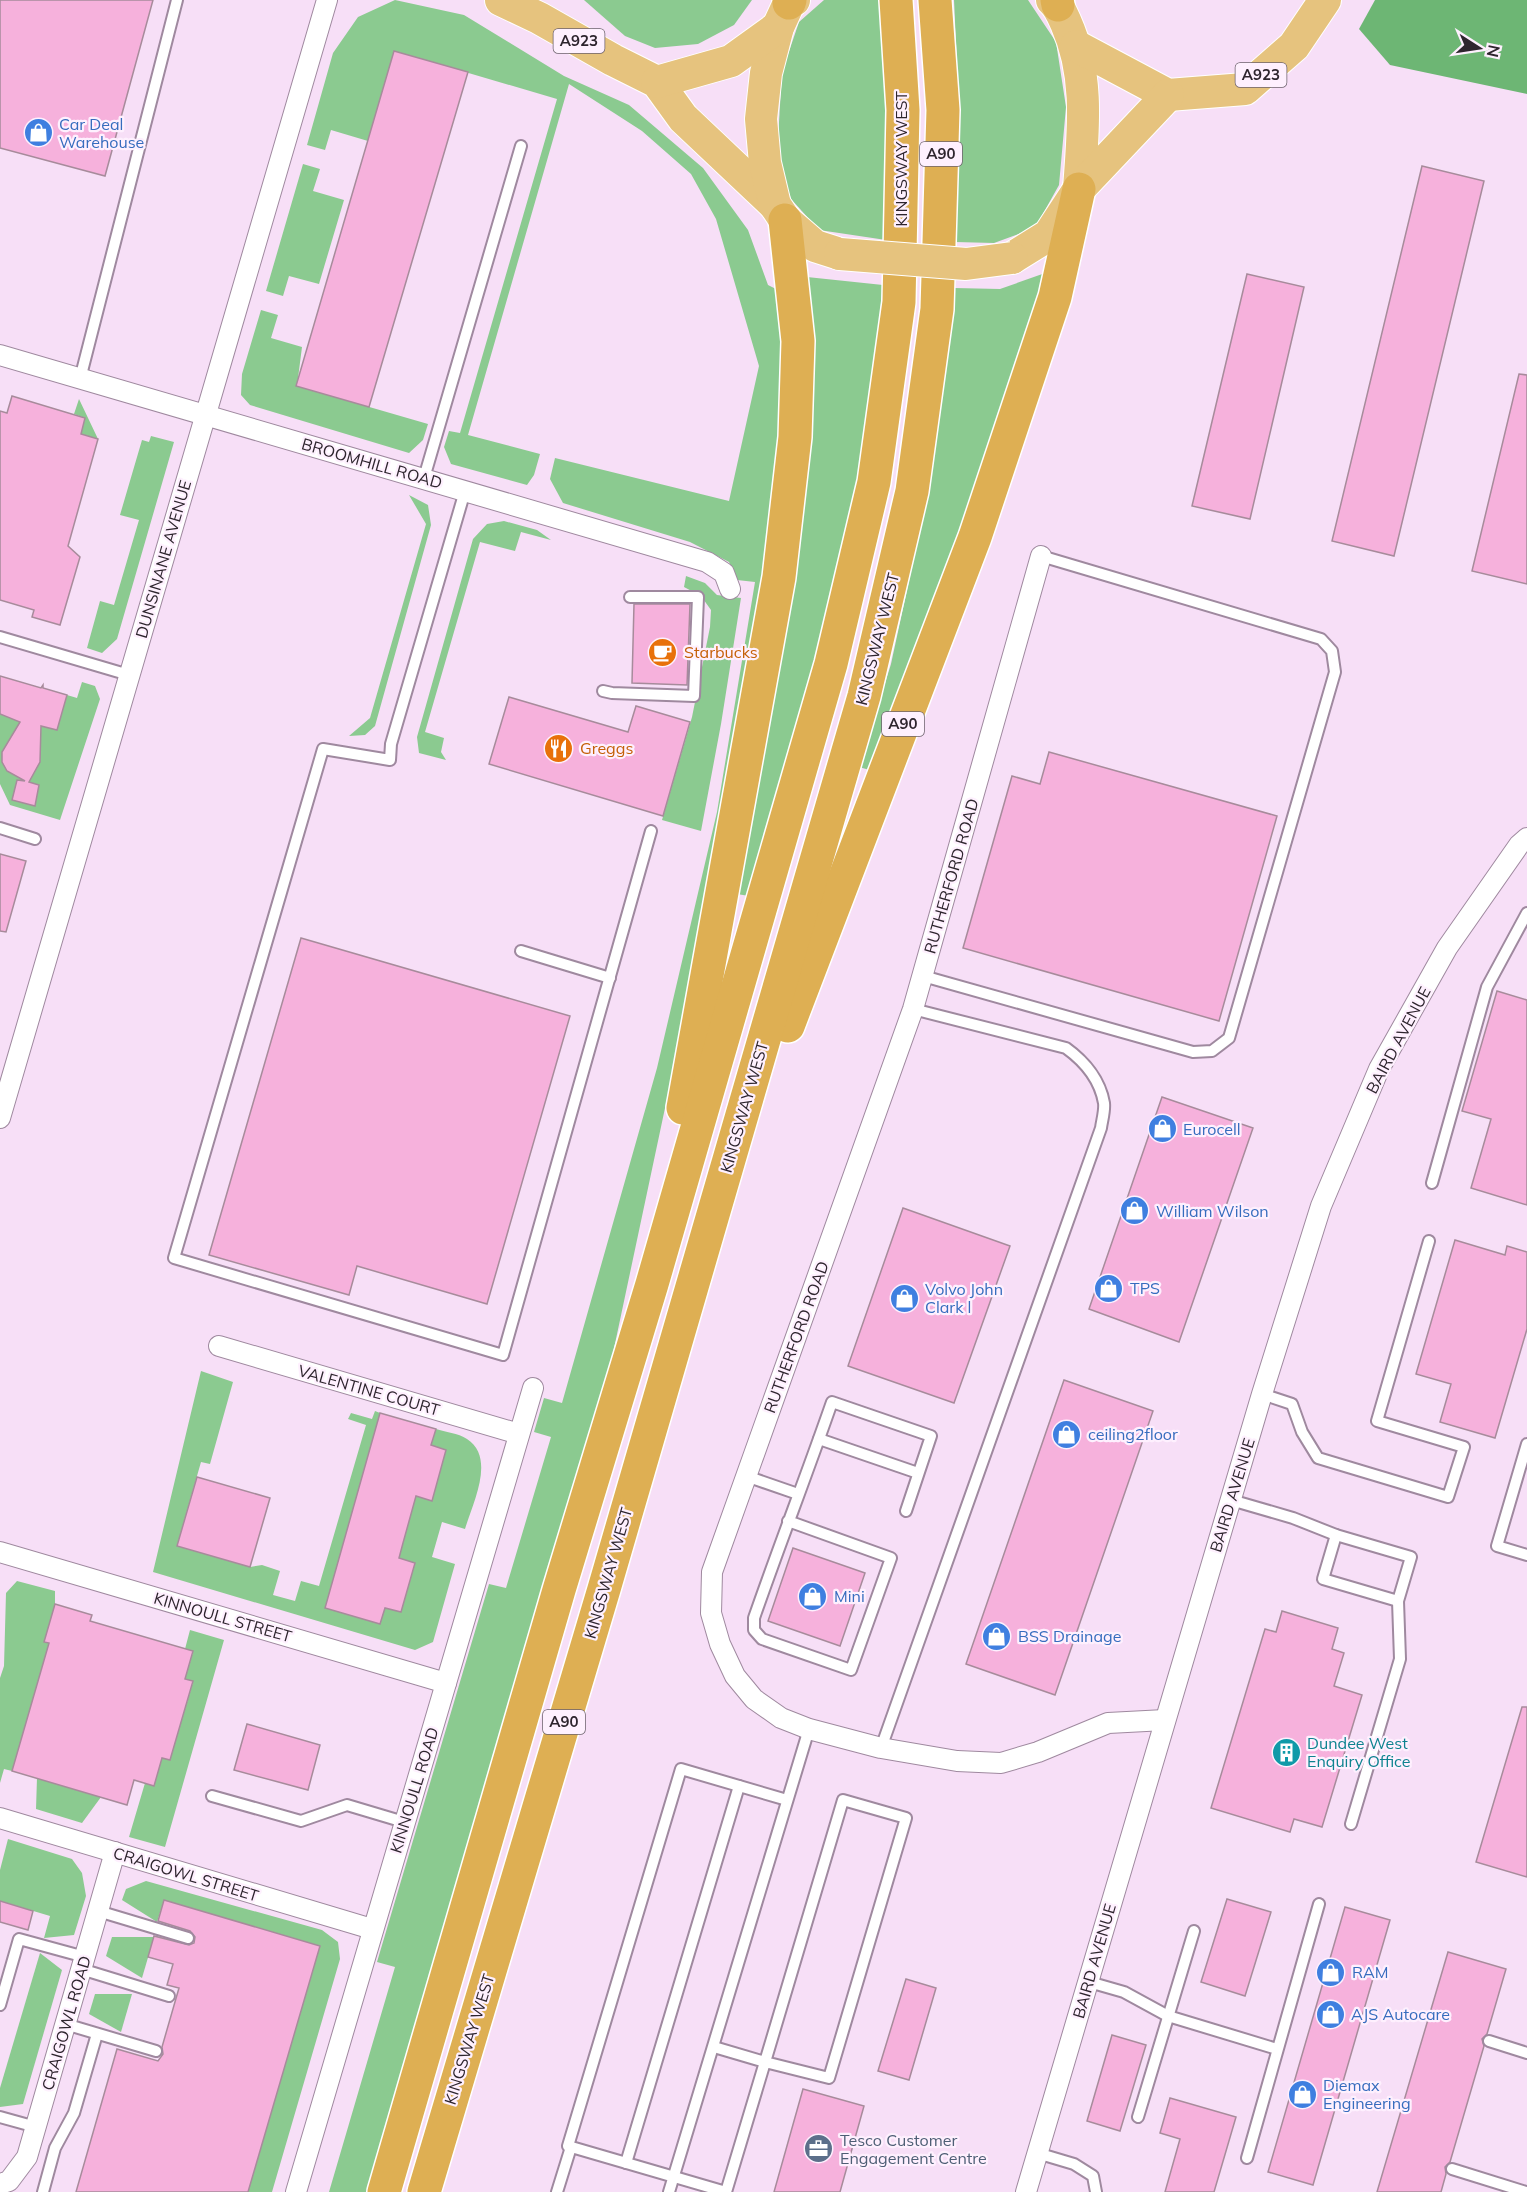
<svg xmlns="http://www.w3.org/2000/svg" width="1527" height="2192" viewBox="0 0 1527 2192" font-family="Mulish,sans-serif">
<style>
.green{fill:#8bca90}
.forest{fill:#6db674}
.building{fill:#f6b1dc;stroke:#a78b9b;stroke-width:1.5}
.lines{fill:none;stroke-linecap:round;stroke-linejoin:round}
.service-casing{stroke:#9f899f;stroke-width:14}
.minor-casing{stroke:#9f899f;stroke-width:22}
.primary-casing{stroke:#fff;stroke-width:34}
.trunk-casing{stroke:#fff;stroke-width:36}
.service{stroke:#fff;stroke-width:10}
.minor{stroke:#fff;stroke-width:20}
.primary{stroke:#e6c37e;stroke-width:32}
.trunk{stroke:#deaf53;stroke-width:33}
.primary-bridge-casing{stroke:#fff;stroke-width:34;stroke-linecap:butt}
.primary-bridge{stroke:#e6c37e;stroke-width:32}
.labels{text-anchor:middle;stroke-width:4.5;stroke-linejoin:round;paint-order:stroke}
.shield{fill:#fef0fe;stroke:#6c626c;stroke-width:1.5}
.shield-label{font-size:15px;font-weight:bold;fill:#2e252e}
.shop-label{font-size:16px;fill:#366cbe;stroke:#fef0fe;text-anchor:start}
.street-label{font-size:16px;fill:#2e252e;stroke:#fef0fe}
.food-label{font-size:16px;fill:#c56008;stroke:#fef0fe;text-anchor:start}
.culture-label{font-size:16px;fill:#0d838f;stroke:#fef0fe;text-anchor:start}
.service-label{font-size:16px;fill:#4e5e75;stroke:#fef0fe;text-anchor:start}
</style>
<rect width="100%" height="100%" fill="#f7dff7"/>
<!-- green -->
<g class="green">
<path d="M 395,0 L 464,15 L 564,76 L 629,105 L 703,168 L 748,230 L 768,285 L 780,291 L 786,363 L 781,459 L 727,816 L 606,1386 L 369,2192 L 329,2192 L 395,1967 L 377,1962 L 489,1584 L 506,1588 L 551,1437 L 534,1432 L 544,1398 L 562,1403 L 657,1068 L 717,812 L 755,582 L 737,580 L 729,562 L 690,542 L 563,503 L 550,479 L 555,458 L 729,501 L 759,366 L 716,219 L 691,174 L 642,131 L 569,84 L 468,435 L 540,454 L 534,475 L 527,485 L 451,464 L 444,447 L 449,431 L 460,433 L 557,99 L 394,51 L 368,141 L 331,130 L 325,150 L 307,145 L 333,53 L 358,17 Z"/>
<path d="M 584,0 L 752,0 L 734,25 L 698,44 L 655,48 L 625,36 Z"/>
<path d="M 824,0 L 882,0 L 887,112 L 886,240 L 819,230 L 791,199 L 777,155 L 782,72 L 799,22 Z"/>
<path d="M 954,0 L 1028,0 L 1056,42 L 1066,107 L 1059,185 L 1035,228 L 994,243 L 955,242 L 959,109 Z"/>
<path d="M 303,164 L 320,169 L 313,191 L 344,200 L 319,284 L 289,276 L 283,296 L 266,291 Z"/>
<path d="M 1048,272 L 963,532 L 873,771 L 859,767 L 891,664 L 928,493 L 954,288 L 1000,289 Z"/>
<path d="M 807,277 L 883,285 L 862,480 L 819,662 L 749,896 L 737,894 Z"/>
<path d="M 261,310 L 278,315 L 271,338 L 302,347 L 297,386 L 428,424 L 423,440 L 409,453 L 250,405 L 241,395 L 242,374 Z"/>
<path d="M 79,399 L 98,439 L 81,434 L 85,418 L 74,414 Z"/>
<path d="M 151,436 L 174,442 L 117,639 L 102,653 L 87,648 L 100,601 L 114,605 L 139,520 L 120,515 L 142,440 L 149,442 Z"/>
<path d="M 409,495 L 428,505 L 431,525 L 375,726 L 365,735 L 349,736 L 370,718 L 426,524 Z"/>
<path d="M 504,521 L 537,530 L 551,540 L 521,532 L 515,551 L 480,542 L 425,732 L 444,738 L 441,752 L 446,760 L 419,753 L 417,737 L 473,539 L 487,524 Z"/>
<path d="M 686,576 L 705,583 L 717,595 L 741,598 L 721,724 L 701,831 L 662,820 L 692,717 L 710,627 L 711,610 L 701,596 L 684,587 Z"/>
<path d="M 82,682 L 95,686 L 100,699 L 60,820 L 10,805 L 0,784 L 0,714 L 56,730 L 67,695 L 77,698 Z"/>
<path d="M 201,1371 L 233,1382 L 210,1464 L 201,1462 L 177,1546 L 250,1567 L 262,1565 L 280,1571 L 273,1595 L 295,1601 L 301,1581 L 319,1586 L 366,1425 L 348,1419 L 351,1413 L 372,1419 L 375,1411 L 380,1413 L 357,1497 L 411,1513 L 416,1496 L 432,1500 L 446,1450 L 431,1445 L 436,1429 C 445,1432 458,1433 467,1439 C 496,1458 473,1502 465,1529 L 442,1522 L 432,1557 L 455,1564 L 433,1642 L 415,1650 L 153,1572 Z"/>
<path d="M 17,1581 L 55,1591 L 55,1604 L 49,1643 L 12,1771 L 4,1769 L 0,1783 L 0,1678 L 4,1666 L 6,1593 Z"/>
<path d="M 190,1630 L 224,1640 L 165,1847 L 129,1837 L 145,1783 L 162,1758 L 170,1760 L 193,1682 L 185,1679 L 193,1652 L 185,1649 Z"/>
<path d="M 37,1778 L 101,1797 L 82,1823 L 36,1809 Z"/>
<path d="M 8,1839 L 72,1859 L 82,1873 L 86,1896 L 74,1935 L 44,1938 L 50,1916 L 0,1901 L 0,1870 Z"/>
<path d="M 146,1881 L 322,1930 L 338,1942 L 340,1959 L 272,2192 L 248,2192 L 319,1946 L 164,1900 L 157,1922 L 122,1900 L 126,1889 Z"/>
<path d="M 112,1937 L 154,1937 L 142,1978 L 106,1956 Z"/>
<path d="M 40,1953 L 62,1970 L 23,2104 L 0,2107 L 0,2088 Z"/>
<path d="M 95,1994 L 132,1994 L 121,2032 L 89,2014 Z"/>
</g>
<!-- forest -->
<path class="forest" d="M 1375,0 L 1527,0 L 1527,94 L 1390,65 L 1359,29 Z"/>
<!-- building -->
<g class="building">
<path d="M 0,0 L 153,0 L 105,176 L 0,148 Z"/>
<path d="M 394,51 L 468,72 L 369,407 L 296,386 Z"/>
<path d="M 1422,166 L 1484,181 L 1394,556 L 1332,541 Z"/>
<path d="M 1247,274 L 1304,287 L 1250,519 L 1192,506 Z"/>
<path d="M 1519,374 L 1527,375 L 1527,584 L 1472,571 Z"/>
<path d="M 12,396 L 85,418 L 81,434 L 98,439 L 68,546 L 80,557 L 60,625 L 32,617 L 34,610 L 0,600 L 0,411 L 7,413 Z"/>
<path d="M 634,604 L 690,604 L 687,685 L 632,683 Z"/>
<path d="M 0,676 L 41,688 L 43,685 L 43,688 L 67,695 L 57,730 L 41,726 L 40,762 L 29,782 L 39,785 L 35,806 L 12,800 L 17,780 L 25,781 L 7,771 L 2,762 L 2,752 L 20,722 L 0,714 Z"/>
<path d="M 509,697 L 628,732 L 636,706 L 690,722 L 663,816 L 489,764 Z"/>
<path d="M 1049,752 L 1277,816 L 1219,1021 L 963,948 L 1012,776 L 1040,784 Z"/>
<path d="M 0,854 L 26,861 L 6,932 L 0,931 Z"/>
<path d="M 301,938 L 570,1016 L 487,1304 L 357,1266 L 349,1295 L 209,1255 Z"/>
<path d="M 1497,991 L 1527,1000 L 1527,1205 L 1471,1188 L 1491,1119 L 1462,1111 Z"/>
<path d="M 1162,1097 L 1253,1128 L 1179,1342 L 1089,1309 Z"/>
<path d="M 903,1208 L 1010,1246 L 954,1403 L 848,1366 Z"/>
<path d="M 1455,1240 L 1505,1255 L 1507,1246 L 1527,1252 L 1527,1329 L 1495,1438 L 1440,1422 L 1451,1384 L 1416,1374 Z"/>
<path d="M 1064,1380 L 1153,1411 L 1055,1695 L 966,1664 Z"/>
<path d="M 380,1413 L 436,1429 L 431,1445 L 446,1450 L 432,1501 L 416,1496 L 403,1543 L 399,1558 L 415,1563 L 401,1612 L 385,1608 L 380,1624 L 325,1608 Z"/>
<path d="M 197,1477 L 270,1498 L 250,1567 L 177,1546 Z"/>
<path d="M 793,1548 L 865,1573 L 840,1646 L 768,1621 Z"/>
<path d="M 55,1604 L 92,1615 L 90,1621 L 193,1651 L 185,1679 L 193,1681 L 170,1760 L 162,1758 L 154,1786 L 134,1780 L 127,1805 L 12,1771 L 49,1643 L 44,1642 Z"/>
<path d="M 1282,1611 L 1338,1628 L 1332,1649 L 1344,1653 L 1334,1686 L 1362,1695 L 1322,1827 L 1294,1819 L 1290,1832 L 1211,1808 L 1265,1629 L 1276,1632 Z"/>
<path d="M 1522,1707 L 1527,1707 L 1527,1877 L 1476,1862 Z"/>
<path d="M 247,1724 L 320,1745 L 308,1790 L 234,1770 Z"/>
<path d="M 1227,1899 L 1271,1912 L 1245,1996 L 1201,1982 Z"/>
<path d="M 164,1900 L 320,1946 L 248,2192 L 76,2192 L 117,2049 L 158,2061 L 163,2054 L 162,2047 L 179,1988 L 167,1985 L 173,1964 L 148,1957 L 154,1936 L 189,1945 L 194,1943 L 195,1937 L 190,1931 L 158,1921 Z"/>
<path d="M 0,1901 L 33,1911 L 28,1930 L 0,1922 Z"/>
<path d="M 1345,1907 L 1390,1920 L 1313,2185 L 1268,2172 Z"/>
<path d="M 1448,1952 L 1506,1969 L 1487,2034 L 1482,2039 L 1484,2046 L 1450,2162 L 1445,2167 L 1446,2174 L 1441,2192 L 1377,2192 Z"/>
<path d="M 906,1979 L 936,1988 L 909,2080 L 878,2071 Z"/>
<path d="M 1112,2035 L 1146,2045 L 1120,2131 L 1087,2121 Z"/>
<path d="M 803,2089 L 864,2106 L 840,2192 L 774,2192 Z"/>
<path d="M 1170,2098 L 1236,2117 L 1214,2192 L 1165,2192 L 1180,2139 L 1160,2133 Z"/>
</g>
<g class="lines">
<defs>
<g id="service">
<path d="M 80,379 L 177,0"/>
<path d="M 424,478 L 521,146"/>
<path d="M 465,491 L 391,744 L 390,760 L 323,749 L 174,1258 L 503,1355 L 651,831"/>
<path d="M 0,637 L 129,675"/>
<path d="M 603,691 L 612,693 L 694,696 L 698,597 L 630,597"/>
<path d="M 0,828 L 35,839"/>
<path d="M 521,951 L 610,978"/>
<path d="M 923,976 L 1193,1052 L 1212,1051 L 1229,1038 L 1335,672 L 1332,651 L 1321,639 L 1041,556"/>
<path d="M 1432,1183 L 1487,987 L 1527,913"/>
<path d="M 1262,1394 L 1292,1404 L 1302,1432 L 1318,1458 L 1448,1497 L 1464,1447 L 1377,1421 L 1429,1241"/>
<path d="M 819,1439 L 918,1473"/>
<path d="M 1527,1444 L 1497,1546 L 1527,1555"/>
<path d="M 746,1476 L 798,1494"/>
<path d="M 1231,1500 L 1293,1518 L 1336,1535 L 1411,1557 L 1398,1601 L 1400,1659 L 1351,1824"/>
<path d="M 788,1521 L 891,1558 L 851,1670 L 762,1639 L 754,1630 L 754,1618 C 779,1546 807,1474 832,1402 L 931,1436 L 906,1511"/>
<path d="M 1336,1535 L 1323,1579 L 1398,1601"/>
<path d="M 881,1748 L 1101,1128 C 1102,1120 1105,1111 1104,1103 C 1100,1080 1084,1061 1066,1048 L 913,1009"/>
<path d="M 212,1796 L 301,1821 L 347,1805 L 404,1822"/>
<path d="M 98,1911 L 188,1938"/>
<path d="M 81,1969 L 169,1996"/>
<path d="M 1089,1982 L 1124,1992 L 1168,2016 L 1277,2049"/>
<path d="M 0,2005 L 19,1939 L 85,1957"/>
<path d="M 65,2024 L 156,2051"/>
<path d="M 1489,2041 L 1527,2053"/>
<path d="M 714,2047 L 765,2062 L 843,1800 L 906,1818 L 829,2078 L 765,2062 L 726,2192"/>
<path d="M 0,2117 L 36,2127"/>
<path d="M 1138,2117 L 1194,1931"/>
<path d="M 1037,2153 L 1074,2164 L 1093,2176 L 1096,2192"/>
<path d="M 1247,2158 L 1319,1904"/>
<path d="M 626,2163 L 739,1786"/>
<path d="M 1452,2169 L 1526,2192"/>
<path d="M 43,2192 L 55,2148 L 74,2113 L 97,2034"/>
<path d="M 557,2192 L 571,2147"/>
<path d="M 669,2192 L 809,1729"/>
<path d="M 726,2192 L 568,2146 L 681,1769 L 787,1800"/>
</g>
<g id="minor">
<path d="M 0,355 L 707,562 L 724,573 L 730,589"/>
<path d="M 1041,556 L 913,1009 L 712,1572 L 711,1613 L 720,1644 L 735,1676 L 754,1699 L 781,1718 L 809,1729 L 881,1748 L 957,1761 L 1001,1763 L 1038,1752 L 1108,1723 L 1165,1720"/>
<path d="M 0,1118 L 327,0"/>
<path d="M 219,1346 L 519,1434"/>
<path d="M 0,1552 L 446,1683"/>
<path d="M 0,1818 L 372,1929"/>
<path d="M 0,2184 L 9,2181 L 27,2157 L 115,1852"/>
<path d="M 296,2192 L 533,1388"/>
<path d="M 1026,2192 L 1262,1394 L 1321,1206 L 1379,1069 L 1447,948 L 1519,845 L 1527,838"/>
</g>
<g id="primary">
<path d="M 501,0 L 539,18 L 613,60 L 657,82 L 683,118 L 775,205"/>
<path d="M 794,0 L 789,3 L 778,27 L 766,73 L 761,119 L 765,163 L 775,205 L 785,220 L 815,246 L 840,254"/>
<path d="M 1052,0 C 1059,6 1062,14 1066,23 C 1090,77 1083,132 1079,189"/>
<path d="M 1076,46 L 1168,95 L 1245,89 L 1294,46 L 1325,0"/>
<path d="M 657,82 L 731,61 L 778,27"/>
<path d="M 1012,258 L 1049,235 L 1079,189 L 1168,95"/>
</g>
<g id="trunk">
<path d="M 1057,0 L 1058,5"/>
<path d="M 789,3 L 790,0"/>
<path d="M 788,1026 L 975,537 L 1055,297 L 1079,189"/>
<path d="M 683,1108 L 779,577 L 795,437 L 798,341 L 785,220"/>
<path d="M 384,2192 L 559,1590 L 652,1284 L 831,664 L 874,482 L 899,302 L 903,110 L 896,0"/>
<path d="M 424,2192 L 604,1589 L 864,696 L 912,491 L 937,309 L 943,110 L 935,0"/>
</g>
</defs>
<!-- service casing -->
<use href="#service" class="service-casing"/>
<!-- minor casing -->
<use href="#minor" class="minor-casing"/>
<!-- primary casing -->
<use href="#primary" class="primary-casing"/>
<!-- trunk casing -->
<use href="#trunk" class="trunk-casing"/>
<!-- service -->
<use href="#service" class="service"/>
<!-- minor -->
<use href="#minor" class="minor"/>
<!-- primary -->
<use href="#primary" class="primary"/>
<!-- trunk -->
<use href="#trunk" class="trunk"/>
<defs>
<path id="primary-bridge" d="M 840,254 L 966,264 L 1012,258"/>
</defs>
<!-- primary-bridge casing -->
<use href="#primary-bridge" class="primary-bridge-casing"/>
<!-- primary-bridge -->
<use href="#primary-bridge" class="primary-bridge"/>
</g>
<!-- icons -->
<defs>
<symbol id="shop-disc" viewBox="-11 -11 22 22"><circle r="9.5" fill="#3f7fe0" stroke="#fef0fe"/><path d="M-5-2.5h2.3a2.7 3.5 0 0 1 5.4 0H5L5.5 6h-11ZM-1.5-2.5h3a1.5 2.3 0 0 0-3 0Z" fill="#fff"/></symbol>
<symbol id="cafe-disc" viewBox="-11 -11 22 22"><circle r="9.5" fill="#e8710a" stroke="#fef0fe"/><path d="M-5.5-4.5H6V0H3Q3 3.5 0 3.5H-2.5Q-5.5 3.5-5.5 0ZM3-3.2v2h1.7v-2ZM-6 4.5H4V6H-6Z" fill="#fff"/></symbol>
<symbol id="restaurant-disc" viewBox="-11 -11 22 22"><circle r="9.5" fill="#e8710a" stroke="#fef0fe"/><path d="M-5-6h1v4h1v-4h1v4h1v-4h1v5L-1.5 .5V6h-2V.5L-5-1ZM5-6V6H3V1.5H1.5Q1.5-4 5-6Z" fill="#fff"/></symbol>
<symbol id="building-disc" viewBox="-11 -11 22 22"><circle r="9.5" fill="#0f9aa8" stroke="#fef0fe"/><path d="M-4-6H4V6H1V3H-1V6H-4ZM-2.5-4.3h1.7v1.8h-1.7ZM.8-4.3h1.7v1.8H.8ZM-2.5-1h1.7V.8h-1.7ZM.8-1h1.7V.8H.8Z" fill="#fff"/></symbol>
<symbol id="office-disc" viewBox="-11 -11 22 22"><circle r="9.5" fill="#5c6f8a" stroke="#fef0fe"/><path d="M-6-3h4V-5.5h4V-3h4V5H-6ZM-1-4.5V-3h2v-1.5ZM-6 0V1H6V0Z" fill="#fff"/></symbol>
</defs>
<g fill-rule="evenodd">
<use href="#shop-disc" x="22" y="116" width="33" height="33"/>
<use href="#cafe-disc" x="646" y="636" width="33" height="33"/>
<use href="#restaurant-disc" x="542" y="732" width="33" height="33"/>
<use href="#shop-disc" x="1146" y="1112" width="33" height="33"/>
<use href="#shop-disc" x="1118" y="1194" width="33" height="33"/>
<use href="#shop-disc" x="1092" y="1272" width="33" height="33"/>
<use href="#shop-disc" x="888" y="1282" width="33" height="33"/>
<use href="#shop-disc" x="1050" y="1418" width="33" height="33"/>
<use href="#shop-disc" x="796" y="1580" width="33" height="33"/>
<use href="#shop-disc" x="980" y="1620" width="33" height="33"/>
<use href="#building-disc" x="1270" y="1736" width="33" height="33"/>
<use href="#shop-disc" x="1314" y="1956" width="33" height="33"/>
<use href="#shop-disc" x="1314" y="1998" width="33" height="33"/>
<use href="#shop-disc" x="1286" y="2078" width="33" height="33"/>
<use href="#office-disc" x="802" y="2132" width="33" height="33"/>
</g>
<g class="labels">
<!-- shield labels -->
<g class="shield">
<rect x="553.5" y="29" width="51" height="24" rx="4.5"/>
<rect x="1235.5" y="63" width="51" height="24" rx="4.5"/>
<rect x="920" y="142" width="42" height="24" rx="4.5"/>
<rect x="882" y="712" width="42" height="24" rx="4.5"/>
<rect x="543" y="1710" width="42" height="24" rx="4.5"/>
</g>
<g class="shield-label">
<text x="579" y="46">A923</text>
<text x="1261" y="80">A923</text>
<text x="941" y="159">A90</text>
<text x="903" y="729">A90</text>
<text x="564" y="1727">A90</text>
</g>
<!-- shop labels -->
<g class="shop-label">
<text x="59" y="130">Car Deal<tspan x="59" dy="18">Warehouse</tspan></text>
<text x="1183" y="1135">Eurocell</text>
<text x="1156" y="1217">William Wilson</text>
<text x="1130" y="1294">TPS</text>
<text x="925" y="1295">Volvo John<tspan x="925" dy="18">Clark l</tspan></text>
<text x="1088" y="1440">ceiling2floor</text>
<text x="834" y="1602">Mini</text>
<text x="1018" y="1642">BSS Drainage</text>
<text x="1352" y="1978">RAM</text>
<text x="1351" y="2020">AJS Autocare</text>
<text x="1323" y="2091">Diemax<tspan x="1323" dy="18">Engineering</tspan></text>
</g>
<!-- street labels -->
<g class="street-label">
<text transform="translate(901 159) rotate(-90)" y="6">KINGSWAY WEST</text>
<text transform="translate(372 463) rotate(16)" y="6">BROOMHILL ROAD</text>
<text transform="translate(163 559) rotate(-74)" y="6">DUNSINANE AVENUE</text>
<text transform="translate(877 639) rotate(-76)" y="6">KINGSWAY WEST</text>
<text transform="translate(951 876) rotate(-74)" y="6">RUTHERFORD ROAD</text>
<text transform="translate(1398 1040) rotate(-62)" y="6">BAIRD AVENUE</text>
<text transform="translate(744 1107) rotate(-74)" y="6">KINGSWAY WEST</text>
<text transform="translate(796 1337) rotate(-70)" y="6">RUTHERFORD ROAD</text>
<text transform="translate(369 1390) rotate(16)" y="6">VALENTINE COURT</text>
<text transform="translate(1232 1495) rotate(-73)" y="6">BAIRD AVENUE</text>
<text transform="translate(608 1573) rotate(-74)" y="6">KINGSWAY WEST</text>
<text transform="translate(223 1617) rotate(16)" y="6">KINNOULL STREET</text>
<text transform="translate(414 1790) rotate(-73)" y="6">KINNOULL ROAD</text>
<text transform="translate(186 1874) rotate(17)" y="6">CRAIGOWL STREET</text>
<text transform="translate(1094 1961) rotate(-74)" y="6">BAIRD AVENUE</text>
<text transform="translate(66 2023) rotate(-74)" y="6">CRAIGOWL ROAD</text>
<text transform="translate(469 2039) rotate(-73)" y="6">KINGSWAY WEST</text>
</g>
<!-- food labels -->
<g class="food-label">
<text x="684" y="658">Starbucks</text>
<text x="580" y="754">Greggs</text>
</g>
<!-- culture labels -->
<g class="culture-label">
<text x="1307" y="1749">Dundee West<tspan x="1307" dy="18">Enquiry Office</tspan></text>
</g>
<!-- service labels -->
<g class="service-label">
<text x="840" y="2146">Tesco Customer<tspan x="840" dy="18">Engagement Centre</tspan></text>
</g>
</g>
<!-- north arrow -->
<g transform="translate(1479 48) rotate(102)" stroke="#fef0fe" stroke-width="4.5" paint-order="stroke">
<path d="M0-4.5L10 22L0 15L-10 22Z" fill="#2e252e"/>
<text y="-9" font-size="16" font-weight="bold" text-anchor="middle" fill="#2e252e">N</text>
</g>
</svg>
